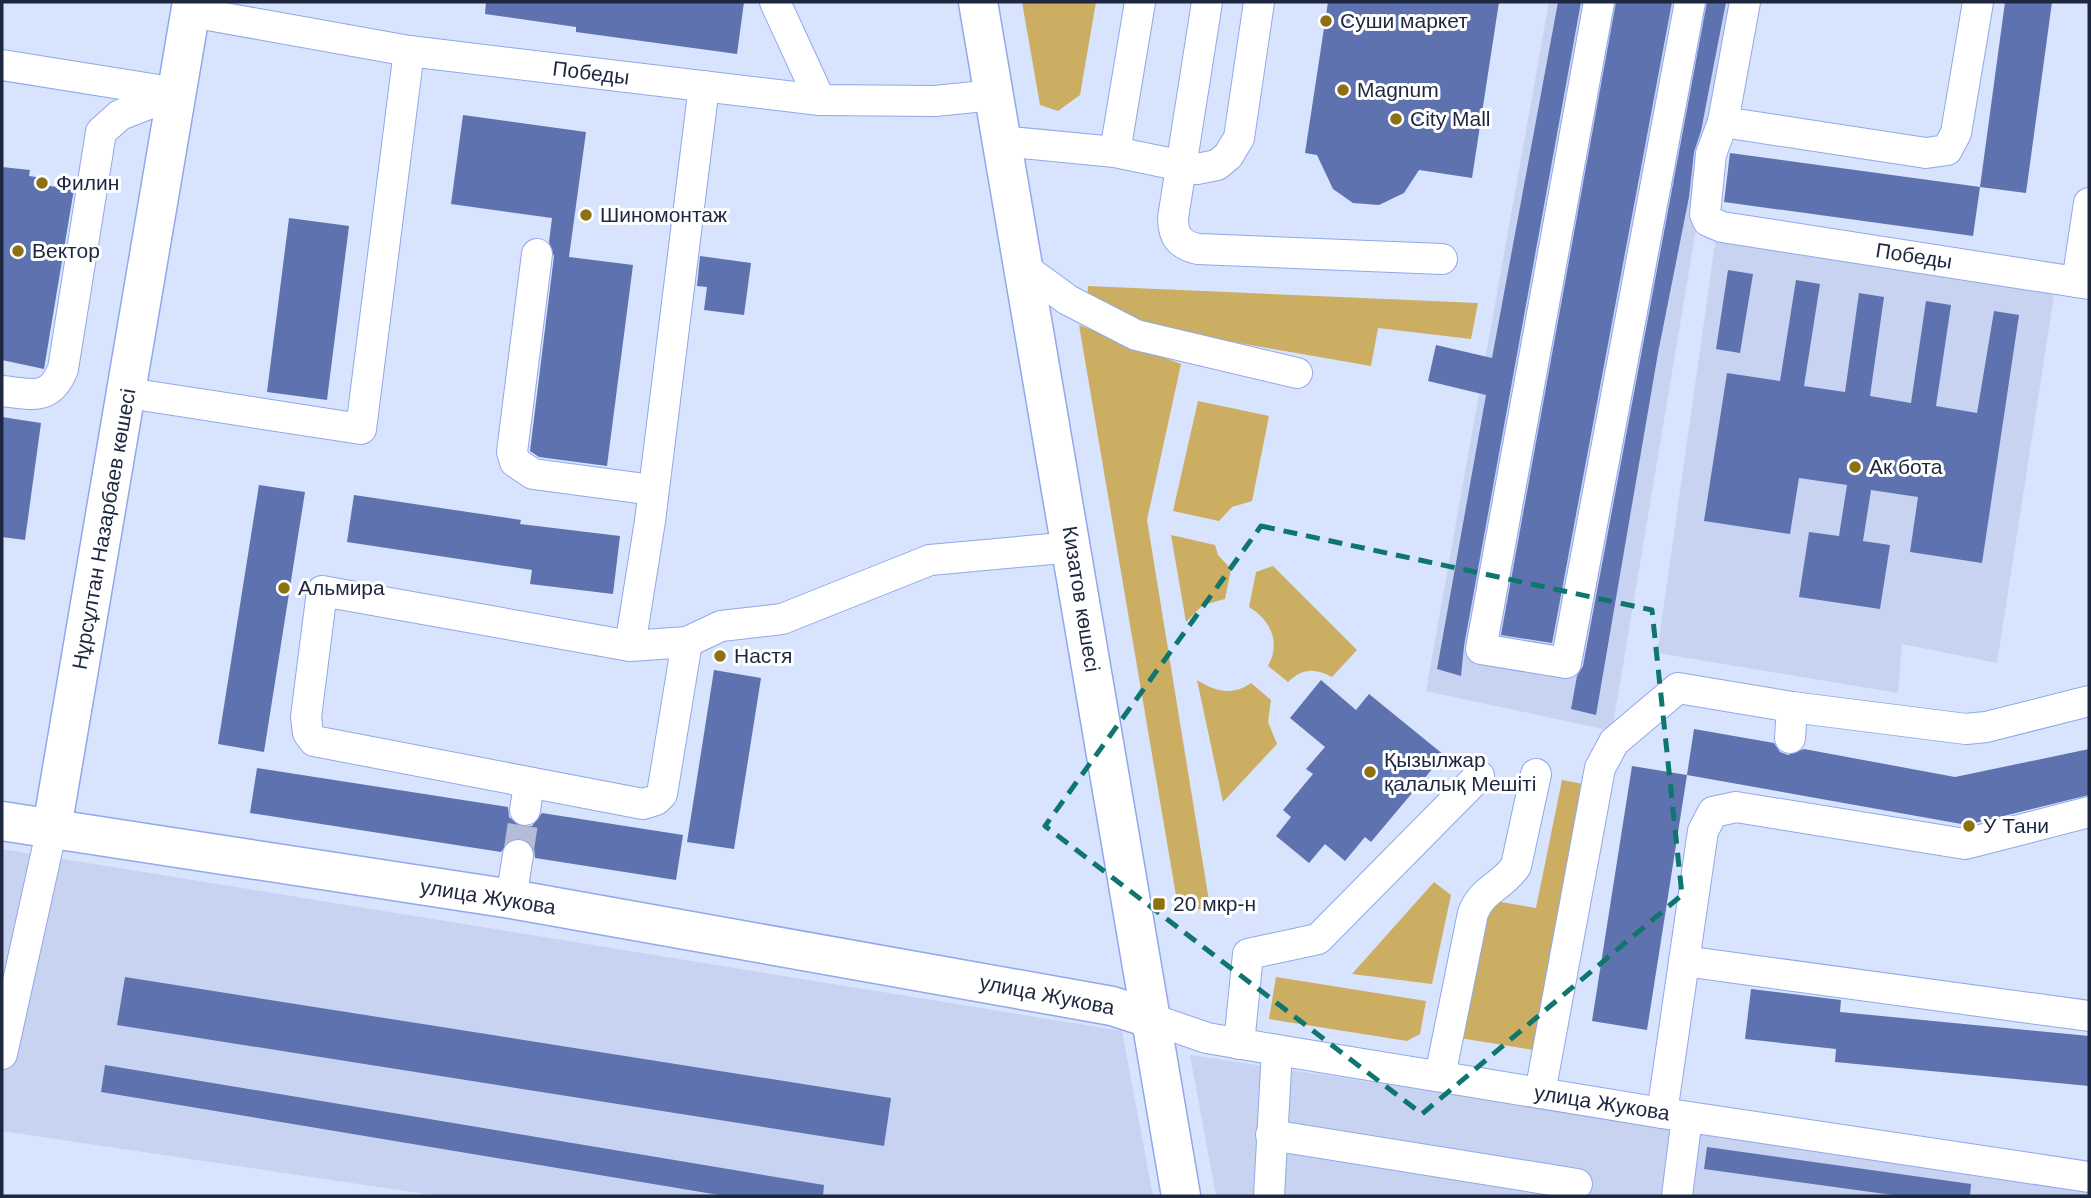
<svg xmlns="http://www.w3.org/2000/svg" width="2091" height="1198" viewBox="0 0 2091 1198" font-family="Arial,sans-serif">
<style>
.built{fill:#c8d3f1}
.green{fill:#cbae62}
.building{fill:#5e72af}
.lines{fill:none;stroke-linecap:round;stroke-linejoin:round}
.minor-tunnel{stroke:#b3bdd8;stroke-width:30;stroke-dasharray:30 15;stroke-linecap:butt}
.minor-casing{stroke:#91a8ea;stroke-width:32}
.major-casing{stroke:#91a8ea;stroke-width:41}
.minor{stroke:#fff;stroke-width:30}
.major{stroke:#fff;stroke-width:38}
.marked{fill:none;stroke:#0f766e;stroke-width:5;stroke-dasharray:14 9;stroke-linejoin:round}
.poi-dot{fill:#8d7014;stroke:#fff;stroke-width:2.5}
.labels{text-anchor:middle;stroke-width:6;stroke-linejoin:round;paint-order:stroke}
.poi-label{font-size:21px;fill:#1e2740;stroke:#fff;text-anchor:start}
.street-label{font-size:21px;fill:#1e2740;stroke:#fff}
</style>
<rect width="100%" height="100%" fill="#d8e3fe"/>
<!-- built -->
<g class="built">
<path d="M 1549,2 L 1734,2 L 1612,731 L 1426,691 Z"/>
<path d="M 1716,237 L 2055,289 L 1997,663 L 1902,644 L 1898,693 L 1657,653 Z"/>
<path d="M 2,849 L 1122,1031 L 1153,1196 L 439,1196 L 2,1131 Z"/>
<path d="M 1190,1055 L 2089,1189 L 2089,1196 L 1216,1196 Z"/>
</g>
<!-- green -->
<g class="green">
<path d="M 1022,2 L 1096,2 L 1080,95 L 1058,111 L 1040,105 Z"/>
<path d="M 1088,286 L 1478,303 L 1471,339 L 1378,328 L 1371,366 L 1129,324 L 1087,302 Z"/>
<path d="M 1079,325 L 1181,364 L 1147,520 L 1210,907 L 1179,913 Z"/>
<path d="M 1198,401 L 1269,416 L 1252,501 L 1232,507 L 1219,521 L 1173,511 Z"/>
<path d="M 1171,535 L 1215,545 L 1218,555 L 1231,569 L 1225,599 L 1203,605 L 1186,622 Z"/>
<path d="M 1273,566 L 1357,650 L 1332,677 C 1314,668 1303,668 1288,682 L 1268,666 C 1281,643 1271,620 1249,607 L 1256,572 Z"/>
<path d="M 1197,680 C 1216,692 1232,696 1251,683 L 1271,700 L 1268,722 L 1277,744 L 1223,802 Z"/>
<path d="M 1562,780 L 1589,785 L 1539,1051 L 1460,1038 L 1488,910 L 1501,902 L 1536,908 Z"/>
<path d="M 1434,882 L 1451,895 L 1432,984 L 1352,974 Z"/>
<path d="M 1276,977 L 1426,1001 L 1420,1034 L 1407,1041 L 1269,1019 Z"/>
</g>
<!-- building -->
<g class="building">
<path d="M 486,2 L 744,2 L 737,54 L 576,32 L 576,27 L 485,14 Z"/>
<path d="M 1328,2 L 1499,2 L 1472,178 L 1419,170 L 1404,193 L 1379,205 L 1353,203 L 1333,189 L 1317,155 L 1305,153 Z"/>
<path d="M 1558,2 L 1581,2 L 1464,646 L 1461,676 L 1437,669 L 1486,395 L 1428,381 L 1436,345 L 1492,358 Z"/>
<path d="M 1616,2 L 1672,2 L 1552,643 L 1501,635 Z"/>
<path d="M 1707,2 L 1726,2 L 1701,131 L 1694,152 L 1689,197 L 1658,353 L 1596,715 L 1571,709 L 1577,676 L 1583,666 Z"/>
<path d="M 2005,2 L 2052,2 L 2026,193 L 1980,187 Z"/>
<path d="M 463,115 L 586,132 L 569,257 L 633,265 L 607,466 L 539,457 L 530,451 L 554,256 L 549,242 L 552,218 L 451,204 Z"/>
<path d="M 1730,153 L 1980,187 L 1973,236 L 1724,202 Z"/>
<path d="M 2,167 L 30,170 L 29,176 L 43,178 L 42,185 L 74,189 L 44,369 L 2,360 Z"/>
<path d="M 289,218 L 349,226 L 327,400 L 267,392 Z"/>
<path d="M 700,256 L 751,263 L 744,315 L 704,310 L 707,287 L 697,286 Z"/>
<path d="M 1728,270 L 1753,274 L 1740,353 L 1716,349 Z"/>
<path d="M 1796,280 L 1820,284 L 1804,386 L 1845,392 L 1859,293 L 1884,297 L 1870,396 L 1911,403 L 1926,301 L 1951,305 L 1936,406 L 1977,413 L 1994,311 L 2019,315 L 1982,563 L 1910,552 L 1918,497 L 1871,490 L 1863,541 L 1890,545 L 1880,609 L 1799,597 L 1809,532 L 1839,536 L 1847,485 L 1799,478 L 1790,534 L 1704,521 L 1727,373 L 1780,381 Z"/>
<path d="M 2,417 L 41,423 L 25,540 L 2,537 Z"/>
<path d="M 259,485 L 305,492 L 264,752 L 218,744 Z"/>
<path d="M 354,495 L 521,520 L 520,524 L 620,536 L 613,594 L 530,584 L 532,570 L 347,542 Z"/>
<path d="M 714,670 L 761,678 L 734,849 L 687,842 Z"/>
<path d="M 1321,680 L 1356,710 L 1369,694 L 1444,755 L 1371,842 L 1365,837 L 1345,861 L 1325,844 L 1309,863 L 1276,836 L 1291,817 L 1283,810 L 1313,774 L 1306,769 L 1325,747 L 1290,718 Z"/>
<path d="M 1694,729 L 1774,743 L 1780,752 L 1788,755 L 1804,749 L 1955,777 L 2089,749 L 2089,795 L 1967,825 L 1687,775 Z"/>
<path d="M 1632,766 L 1687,775 L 1647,1030 L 1592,1021 Z"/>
<path d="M 257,768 L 508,807 L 509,817 L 522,827 L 532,826 L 542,813 L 683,835 L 676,880 L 535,858 L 534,848 L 521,838 L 511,839 L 501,852 L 250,813 Z"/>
<path d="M 125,977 L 891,1098 L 884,1146 L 117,1025 Z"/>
<path d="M 1751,989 L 1841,1000 L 1840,1012 L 2089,1036 L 2089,1086 L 1835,1062 L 1836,1049 L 1745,1039 Z"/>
<path d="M 105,1065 L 824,1185 L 823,1196 L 725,1196 L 101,1092 Z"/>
<path d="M 1707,1147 L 1971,1184 L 1970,1196 L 1900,1196 L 1704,1169 Z"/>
</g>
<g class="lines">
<!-- minor-tunnel -->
<path class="minor-tunnel" d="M 518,855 L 525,810"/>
<defs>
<g id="minor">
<path d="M 775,2 L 820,100"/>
<path d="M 1207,2 L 1173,218 C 1173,237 1180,245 1198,249 L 1442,259"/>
<path d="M 1599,2 L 1481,649 L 1566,663 L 1690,2"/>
<path d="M 1978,2 L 1956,133 L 1947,150 L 1926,153 L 1723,122 L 1711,154 L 1705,214 L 1708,221 L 1722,227 L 2089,284"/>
<path d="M 191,12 L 409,51 L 820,100 L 935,101 L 994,95"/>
<path d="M 2,65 L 177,93"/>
<path d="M 1723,122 L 1745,2"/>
<path d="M 1001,141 L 1115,152 L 1197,169 L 1217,165 L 1228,156 L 1239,138 L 1259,2"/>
<path d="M 1115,152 L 1140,2"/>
<path d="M 537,254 L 512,452 L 515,462 L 533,474 L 653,490"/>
<path d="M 1024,268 L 1068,300 L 1136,335 L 1297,373"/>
<path d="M 2077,282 L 2089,203"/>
<path d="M 2,391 C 31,394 50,402 63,369 L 101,132 L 120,115 L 177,93"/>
<path d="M 128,393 L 361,429 L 409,51"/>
<path d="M 322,591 L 630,646 L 687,642 L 662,794 L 656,800 L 643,804 L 314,741 L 308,733 L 306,717 Z"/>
<path d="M 687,642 L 721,626 L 782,619 L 930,560 L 1073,547"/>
<path d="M 630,646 L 650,521 L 704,86"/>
<path d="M 1790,738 L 1792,707"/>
<path d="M 525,810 L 529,785"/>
<path d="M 511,899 L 518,855"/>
<path d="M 1684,961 L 2089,1016"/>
<path d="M 1149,1018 L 1207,1038 L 1277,1050 L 1662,1113 L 2089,1177"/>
<path d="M 1239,1044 L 1248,954 L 1318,939 L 1479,776"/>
<path d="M 2,1054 L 52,828"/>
<path d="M 1440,1076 L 1473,913 C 1483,888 1502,887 1516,866 L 1536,774"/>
<path d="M 1540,1093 L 1600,768 L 1614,742 L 1678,688 L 1792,707 L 1966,729 L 1986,727 L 2089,701"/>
<path d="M 1662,1113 L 1703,831 L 1713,812 L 1736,807 L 1965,844 L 2089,812"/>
<path d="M 1271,1135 L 1577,1184"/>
<path d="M 1269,1196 L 1277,1050"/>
<path d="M 1677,1196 L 1687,1117"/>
</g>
<g id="major">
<path d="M 978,2 L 1181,1196"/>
<path d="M 2,821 L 511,899 L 1112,1006 L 1149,1018"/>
<path d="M 52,828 L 192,2"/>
</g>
</defs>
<!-- minor casing -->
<use href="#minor" class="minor-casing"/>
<!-- major casing -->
<use href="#major" class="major-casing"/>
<!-- minor -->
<use href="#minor" class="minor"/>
<!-- major -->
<use href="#major" class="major"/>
</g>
<!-- marked area -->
<path class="marked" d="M 1261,526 L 1652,610 L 1682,895 L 1422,1114 L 1045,826 Z"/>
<!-- markers -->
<g class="poi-dot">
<circle cx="1326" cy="21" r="7"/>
<circle cx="1343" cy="90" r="7"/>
<circle cx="1396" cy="119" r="7"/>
<circle cx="42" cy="183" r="7"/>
<circle cx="586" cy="215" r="7"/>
<circle cx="18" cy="251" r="7"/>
<circle cx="1855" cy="467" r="7"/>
<circle cx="284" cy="588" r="7"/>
<circle cx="720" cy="656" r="7"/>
<circle cx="1370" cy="772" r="7"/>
<circle cx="1969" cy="826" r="7"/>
<rect x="1152" y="897" width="14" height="14" rx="3.5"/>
</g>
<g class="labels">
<!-- poi labels -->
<g class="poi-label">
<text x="1340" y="28">Суши маркет</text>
<text x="1357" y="97">Magnum</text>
<text x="1410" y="126">City Mall</text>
<text x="56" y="190">Филин</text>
<text x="600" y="222">Шиномонтаж</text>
<text x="32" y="258">Вектор</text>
<text x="1869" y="474">Ак бота</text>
<text x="298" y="595">Альмира</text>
<text x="734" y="663">Настя</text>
<text x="1384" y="767">Қызылжар<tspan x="1384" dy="24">қалалық Мешіті</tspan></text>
<text x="1983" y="833">У Тани</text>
<text x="1173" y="911">20 мкр-н</text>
</g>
<!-- street labels -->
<g class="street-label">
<text transform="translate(591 73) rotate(7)" y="7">Победы</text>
<text transform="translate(1914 256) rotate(9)" y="7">Победы</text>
<text transform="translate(104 529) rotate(-80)" y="7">Нұрсұлтан Назарбаев көшесі</text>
<text transform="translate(1081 599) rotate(81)" y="7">Кизатов көшесі</text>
<text transform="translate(488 897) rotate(9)" y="7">улица Жукова</text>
<text transform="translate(1047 995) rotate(11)" y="7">улица Жукова</text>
<text transform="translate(1602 1103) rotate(9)" y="7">улица Жукова</text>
</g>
</g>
<!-- border -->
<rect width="2091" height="1198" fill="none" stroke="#1e2740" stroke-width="7"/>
</svg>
